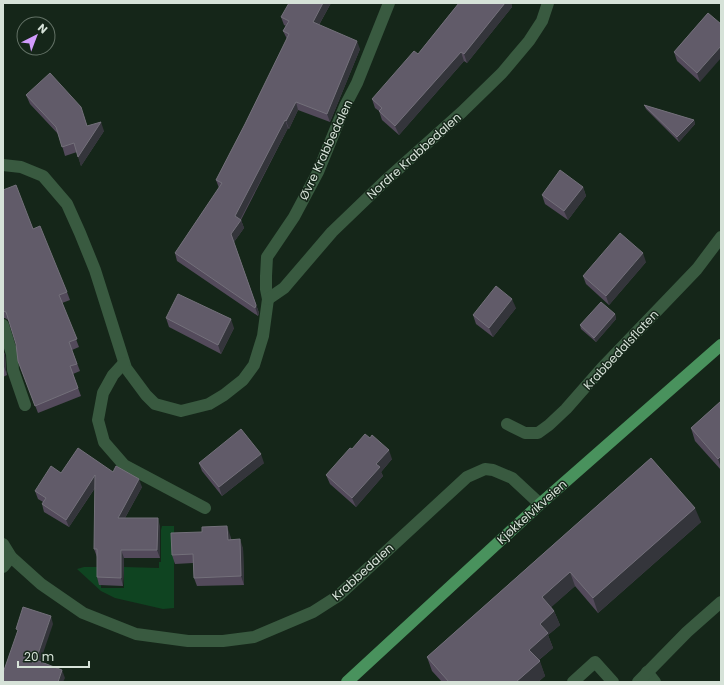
<svg xmlns="http://www.w3.org/2000/svg" width="724" height="685" viewBox="0 0 724 685" font-family="Poppins,sans-serif">
<style>
.grass{fill:#0f4421}
.lines{fill:none;stroke-linecap:round;stroke-linejoin:round}
.minor{stroke:#395a40;stroke-width:12}
.major{stroke:#49925d;stroke-width:12}
.wall{fill:#534a5b}
.shaded-wall{fill:#34353b}
.building{fill:#615b69;stroke:#73707a}
.labels{text-anchor:middle;stroke-width:3;stroke-linejoin:round;paint-order:stroke}
.street-label{font-size:12px;fill:#d6e2d8;stroke:#152619}
</style>
<rect width="100%" height="100%" fill="#152619"/>
<!-- grass -->
<path class="grass" d="M 162,526 L 174,526 L 174,608 L 163,609 L 115,598 L 101,591 L 77,569 L 84,567 L 101,567 L 101,588 L 124,588 L 124,567 L 159,568 L 159,562 L 161,562 L 161,530 Z"/>
<g class="lines">
<!-- minor -->
<g class="minor">
<path d="M 3,165 L 21,167 L 43,176 L 67,204 L 80,233 L 95,270 L 126,368 L 146,395 L 155,404 L 181,411 L 209,404 L 224,395 L 243,380 L 254,365 L 263,336 L 268,299 L 266,289 L 266,276 L 267,257 L 294,217 L 318,172 L 345,106 L 357,83 L 389,3"/>
<path d="M 268,299 L 284,288 L 332,232 L 385,181 L 462,112 L 502,73 L 529,41 L 542,21 L 548,3"/>
<path d="M 3,325 L 12,354 L 13,370 L 25,405"/>
<path d="M 124,363 L 113,375 L 103,393 L 98,420 L 104,442 L 124,465 L 205,508"/>
<path d="M 507,424 L 525,433 L 538,433 L 549,425 L 566,409 L 602,368 L 697,269 L 721,237"/>
<path d="M 3,544 L 11,557 L 41,584 L 83,613 L 136,634 L 188,641 L 223,641 L 254,637 L 313,612 L 338,596 L 467,477 L 485,469 L 493,470 L 512,478 L 540,504"/>
<path d="M 3,567 L 11,557"/>
<path d="M 647,672 L 655,682"/>
<path d="M 573,682 L 595,662 L 613,682"/>
<path d="M 638,682 L 687,632 L 721,602"/>
</g>
<!-- major -->
<path class="major" d="M 347,682 L 540,504 L 721,345"/>
</g>
<!-- wall -->
<g class="wall">
<path d="M 331,3 L 319,25 L 360,49 L 330,122 L 298,110 L 289,129 L 288,128 L 241,220 L 244,228 L 234,242 L 259,313 L 258,316 L 177,261 L 175,253 L 219,188 L 216,180 L 245,124 L 287,39 L 283,31 L 286,26 L 284,25 L 281,17 Z"/>
<path d="M 459,3 L 511,3 L 512,7 L 467,63 L 464,61 L 399,135 L 382,120 L 379,111 L 375,108 L 372,99 L 418,54 Z"/>
<path d="M 708,13 L 700,82 L 677,61 L 674,52 Z"/>
<path d="M 26,95 L 84,116 L 87,126 L 104,131 L 81,166 L 77,152 L 65,156 L 59,135 L 30,104 Z"/>
<path d="M 644,105 L 694,120 L 695,124 L 679,142 L 646,109 Z"/>
<path d="M 583,187 L 586,196 L 568,220 L 545,204 L 542,195 Z"/>
<path d="M 3,190 L 33,229 L 67,292 L 70,300 L 62,303 L 79,347 L 72,350 L 80,371 L 73,374 L 81,396 L 38,413 L 18,361 L 16,344 L 9,321 L 8,320 L 5,318 L 3,318 Z"/>
<path d="M 646,262 L 609,305 L 586,284 L 583,276 Z"/>
<path d="M 516,308 L 493,337 L 476,324 L 473,315 Z"/>
<path d="M 615,314 L 616,319 L 596,342 L 581,329 L 580,325 Z"/>
<path d="M 166,318 L 234,328 L 221,354 L 169,327 Z"/>
<path d="M 3,350 L 5,355 L 6,370 L 7,375 L 3,377 Z"/>
<path d="M 721,401 L 721,470 L 695,441 L 691,428 Z"/>
<path d="M 352,449 L 392,459 L 381,472 L 383,476 L 356,507 L 330,484 L 326,475 Z"/>
<path d="M 651,458 L 701,522 L 598,613 L 575,586 L 551,607 L 554,611 L 560,625 L 548,635 L 553,648 L 539,660 L 545,676 L 538,682 L 442,682 L 432,671 L 427,657 Z"/>
<path d="M 199,463 L 264,463 L 222,496 L 202,471 Z"/>
<path d="M 113,472 L 142,487 L 125,518 L 160,526 L 160,558 L 124,558 L 123,586 L 99,585 L 97,577 L 97,557 L 94,549 L 95,488 L 69,527 L 44,512 L 42,504 L 43,502 L 38,499 L 35,491 L 61,473 Z"/>
<path d="M 230,535 L 231,539 L 243,548 L 244,585 L 197,586 L 194,578 L 193,563 L 175,564 L 172,555 Z"/>
</g>
<!-- shaded-wall -->
<g class="shaded-wall">
<path d="M 323,3 L 331,3 L 316,30 L 313,22 Z"/>
<path d="M 505,3 L 511,3 L 512,7 L 467,63 L 464,54 Z"/>
<path d="M 357,41 L 360,49 L 330,122 L 327,114 Z"/>
<path d="M 721,46 L 721,58 L 700,82 L 697,73 Z"/>
<path d="M 461,52 L 464,61 L 399,135 L 395,126 Z"/>
<path d="M 296,102 L 298,110 L 289,129 L 286,121 Z"/>
<path d="M 285,120 L 288,128 L 240,220 L 241,220 L 244,228 L 234,242 L 259,313 L 258,316 L 231,234 L 235,216 Z"/>
<path d="M 694,120 L 695,124 L 679,142 L 677,137 Z"/>
<path d="M 101,122 L 104,131 L 81,166 L 78,157 Z"/>
<path d="M 583,187 L 586,196 L 568,220 L 564,211 Z"/>
<path d="M 643,253 L 646,262 L 609,305 L 606,296 Z"/>
<path d="M 512,299 L 516,308 L 493,337 L 489,328 Z"/>
<path d="M 615,314 L 616,319 L 596,342 L 594,338 Z"/>
<path d="M 231,319 L 234,328 L 221,354 L 218,345 Z"/>
<path d="M 3,350 L 5,355 L 6,370 L 7,375 L 3,364 Z"/>
<path d="M 389,450 L 392,459 L 381,472 L 383,476 L 356,507 L 352,498 L 376,464 Z"/>
<path d="M 261,454 L 264,463 L 222,496 L 219,487 Z"/>
<path d="M 721,456 L 721,468 L 718,459 Z"/>
<path d="M 95,475 L 98,483 L 69,527 L 66,520 Z"/>
<path d="M 139,479 L 142,487 L 121,525 L 118,518 Z"/>
<path d="M 695,508 L 701,522 L 598,613 L 593,598 Z"/>
<path d="M 158,518 L 160,526 L 160,558 L 157,550 Z"/>
<path d="M 227,526 L 230,535 L 231,548 L 228,540 Z"/>
<path d="M 240,539 L 243,548 L 244,585 L 241,576 Z"/>
<path d="M 121,550 L 124,558 L 123,586 L 121,578 Z"/>
<path d="M 570,572 L 575,586 L 547,611 L 542,597 Z"/>
<path d="M 554,611 L 560,625 L 548,635 L 553,648 L 534,664 L 529,650 L 540,624 Z"/>
<path d="M 51,616 L 53,624 L 38,668 L 36,660 Z"/>
<path d="M 540,661 L 545,676 L 538,682 L 516,682 Z"/>
<path d="M 62,670 L 65,678 L 63,682 L 58,682 Z"/>
</g>
<!-- building -->
<g class="building">
<path d="M 289,3 L 323,3 L 313,22 L 357,41 L 327,114 L 296,102 L 286,121 L 285,120 L 235,216 L 241,220 L 231,234 L 256,305 L 255,308 L 175,253 L 222,183 L 216,180 L 245,124 L 289,34 L 283,31 L 289,21 L 281,17 Z"/>
<path d="M 459,3 L 505,3 L 464,54 L 461,52 L 395,126 L 379,111 L 382,108 L 372,99 L 414,51 L 418,54 Z"/>
<path d="M 708,13 L 721,24 L 721,46 L 697,73 L 674,52 Z"/>
<path d="M 50,73 L 81,107 L 87,126 L 101,122 L 78,157 L 74,143 L 62,147 L 56,127 L 26,95 Z"/>
<path d="M 644,105 L 694,120 L 677,137 Z"/>
<path d="M 560,170 L 583,187 L 564,211 L 542,195 Z"/>
<path d="M 16,185 L 33,229 L 40,226 L 67,292 L 59,295 L 77,339 L 69,342 L 77,364 L 70,366 L 78,388 L 35,406 L 18,361 L 16,344 L 7,315 L 6,312 L 3,311 L 3,190 Z"/>
<path d="M 620,233 L 643,253 L 606,296 L 583,276 Z"/>
<path d="M 496,286 L 512,299 L 489,328 L 473,315 Z"/>
<path d="M 178,294 L 231,319 L 218,345 L 166,318 Z"/>
<path d="M 601,302 L 615,314 L 594,338 L 580,325 Z"/>
<path d="M 721,401 L 721,456 L 718,459 L 691,428 Z"/>
<path d="M 241,429 L 261,454 L 219,487 L 199,463 Z"/>
<path d="M 365,434 L 370,438 L 372,435 L 389,450 L 376,464 L 380,467 L 352,498 L 326,475 L 350,448 L 352,449 Z"/>
<path d="M 78,448 L 113,472 L 116,466 L 139,479 L 118,518 L 158,518 L 157,550 L 121,550 L 121,578 L 97,577 L 97,549 L 94,549 L 95,475 L 66,520 L 42,504 L 46,498 L 35,491 L 51,466 L 61,473 Z"/>
<path d="M 651,458 L 695,508 L 593,598 L 570,572 L 542,597 L 554,611 L 540,624 L 548,633 L 529,650 L 540,661 L 516,682 L 449,682 L 427,657 Z"/>
<path d="M 227,526 L 228,540 L 240,539 L 241,576 L 194,578 L 193,554 L 172,555 L 171,533 L 202,532 L 202,527 Z"/>
<path d="M 23,607 L 51,616 L 36,660 L 62,670 L 58,682 L 5,682 L 3,681 L 3,673 L 18,630 L 16,629 Z"/>
</g>
<g class="labels">
<!-- street labels -->
<g class="street-label">
<text transform="translate(326 150) rotate(-65)" y="4">Øvre Krabbedalen</text>
<text transform="translate(414 156) rotate(-42)" y="4">Nordre Krabbedalen</text>
<text transform="translate(621 350) rotate(-47)" y="4">Krabbedalsflaten</text>
<text transform="translate(532 512) rotate(-42)" y="4">Kjøkkelvikveien</text>
<text transform="translate(363 572) rotate(-42)" y="4">Krabbedalen</text>
</g>
</g>
<!-- border -->
<rect width="724" height="685" fill="none" stroke="#d6e2d8" stroke-width="8"/>
<!-- north arrow -->
<g transform="translate(36 36) rotate(42)"><circle r="19" fill="#152619" stroke="#627165"/>
<path d="M0-3L7 15L0 10L-7 15Z" fill="#d29cfd"/>
<text y="-6" font-size="11" font-weight="bold" text-anchor="middle" fill="#d6e2d8">N</text>
</g>
<!-- scale -->
<path d="M18 661v6h71v-6" fill="none" stroke="#d6e2d8" stroke-width="2"/>
<text x="24" y="661" font-size="12" fill="#d6e2d8" stroke="#152619" stroke-width="3" paint-order="stroke">20 m</text>
</svg>
